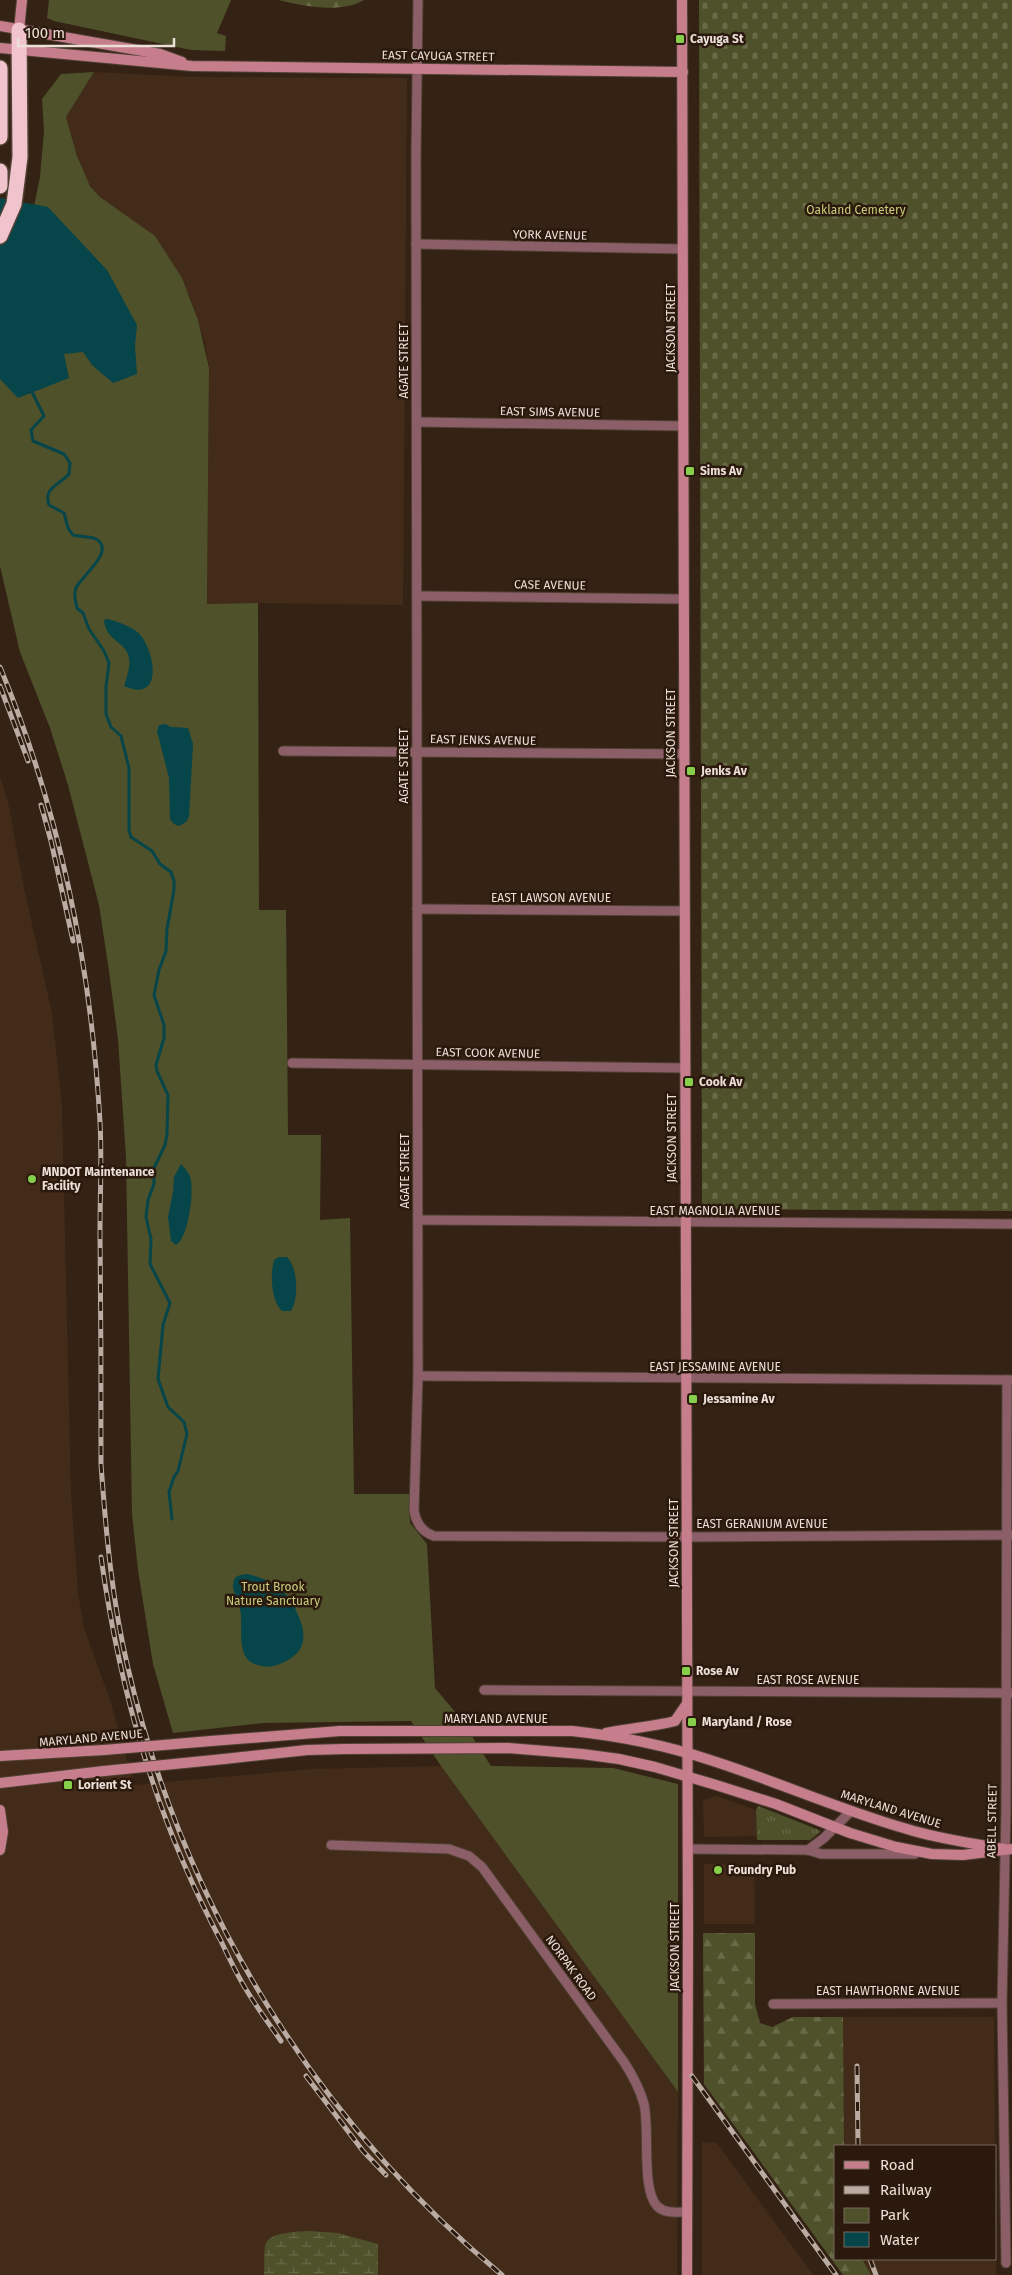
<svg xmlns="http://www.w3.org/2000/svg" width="1012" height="2275" viewBox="0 0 1012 2275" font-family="'Fira Sans',sans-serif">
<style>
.built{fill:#422b19}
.grass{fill:url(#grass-tufts)}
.forest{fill:url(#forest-firs)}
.wetland{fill:url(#wetland-marsh)}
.cemetery{fill:url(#cemetery-stones)}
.park{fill:#4e512a}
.water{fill:#064549}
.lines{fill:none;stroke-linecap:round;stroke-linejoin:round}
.stream{stroke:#064549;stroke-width:3}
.street-casing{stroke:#514134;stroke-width:11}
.secondary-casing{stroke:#514134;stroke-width:12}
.highway-casing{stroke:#514134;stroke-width:18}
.street{stroke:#8c5f68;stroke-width:9}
.secondary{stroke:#c67e8d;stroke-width:10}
.highway{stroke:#f1c3cc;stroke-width:15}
.rail-casing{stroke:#baaca3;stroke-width:5}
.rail{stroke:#2a190c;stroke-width:3;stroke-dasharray:9;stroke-linecap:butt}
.secondary-bridge-casing{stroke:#514134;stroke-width:12;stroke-linecap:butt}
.secondary-bridge{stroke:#c67e8d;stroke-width:10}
.poi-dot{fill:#86cf4b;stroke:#2a190c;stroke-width:2}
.labels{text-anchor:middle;stroke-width:5;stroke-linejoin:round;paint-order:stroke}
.poi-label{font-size:12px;font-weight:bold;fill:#ebdfd7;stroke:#2a190c;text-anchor:start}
.street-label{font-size:12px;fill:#ebdfd7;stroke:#2a190c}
.park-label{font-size:12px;fill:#c7cd7c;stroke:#2a190c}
</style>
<defs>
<pattern id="grass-tufts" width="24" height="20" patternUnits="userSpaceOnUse" patternTransform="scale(1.25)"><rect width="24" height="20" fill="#4e512a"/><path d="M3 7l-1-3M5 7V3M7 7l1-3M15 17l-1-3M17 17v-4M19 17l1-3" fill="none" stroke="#686a48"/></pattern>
<pattern id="forest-firs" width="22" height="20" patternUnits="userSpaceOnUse" patternTransform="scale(1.25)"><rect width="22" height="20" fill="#4e512a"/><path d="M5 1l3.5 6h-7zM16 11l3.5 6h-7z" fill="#686a48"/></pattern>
<pattern id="wetland-marsh" width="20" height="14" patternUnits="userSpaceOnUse" patternTransform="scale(1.25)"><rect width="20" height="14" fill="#4e512a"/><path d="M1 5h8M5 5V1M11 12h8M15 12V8" fill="none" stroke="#686a48"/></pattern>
<pattern id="cemetery-stones" width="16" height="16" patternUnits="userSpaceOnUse" patternTransform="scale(1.25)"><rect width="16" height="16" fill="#4e512a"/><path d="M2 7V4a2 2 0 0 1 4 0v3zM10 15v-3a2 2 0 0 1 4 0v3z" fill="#686a48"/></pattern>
</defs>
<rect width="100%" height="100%" fill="#342315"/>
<!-- built -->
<g class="built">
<path d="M 94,72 L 193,77 L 407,78 L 403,605 L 259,603 L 207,604 L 209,368 L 205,343 L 190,296 L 95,192 L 87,180 L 77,156 L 66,117 Z"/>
<path d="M 0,777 L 8,802 L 25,893 L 52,1013 L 62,1107 L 71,1495 L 78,1593 L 84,1628 L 110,1700 L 134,1785 L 312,1769 L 441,1766 L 678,2092 L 677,2275 L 0,2275 Z"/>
<path d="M 716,1796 L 756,1810 L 757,1836 L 704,1837 L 703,1800 Z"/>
<path d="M 704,1864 L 754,1865 L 755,1924 L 704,1924 Z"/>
<path d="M 843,2017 L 994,2017 L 995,2146 L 844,2146 Z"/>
<path d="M 702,2142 L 717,2143 L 813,2275 L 702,2275 Z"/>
<path d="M 862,2259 L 996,2259 L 996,2275 L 871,2275 Z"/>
</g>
<!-- grass -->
<path class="grass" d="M 758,1806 L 819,1830 L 820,1832 L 810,1840 L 757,1840 L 756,1810 Z"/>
<!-- forest -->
<g class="forest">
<path d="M 278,0 L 364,0 C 340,14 304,6 278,0 Z"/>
<path d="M 703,1933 L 755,1933 L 755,2004 L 760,2023 L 772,2027 L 793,2017 L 843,2017 L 844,2146 L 836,2146 L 836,2259 L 862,2259 L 871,2275 L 843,2275 L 704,2084 Z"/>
</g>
<!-- wetland -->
<path class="wetland" d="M 310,2231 L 338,2233 L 378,2244 L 378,2275 L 264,2275 C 265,2266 263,2251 266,2243 C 272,2231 299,2232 310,2231 Z"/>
<!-- cemetery -->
<path class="cemetery" d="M 699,0 L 1012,0 L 1012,1211 L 702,1209 Z"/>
<!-- park -->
<g class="park">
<path d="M 49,0 L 231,0 L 217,33 L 226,36 L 225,51 L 191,50 L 54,21 L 47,18 Z"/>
<path d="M 94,72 L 66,117 L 77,156 L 90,186 L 100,197 L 155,236 L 182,278 L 198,320 L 209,368 L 207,604 L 258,603 L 259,910 L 286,910 L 288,1135 L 321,1135 L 320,1220 L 350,1218 L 354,1494 L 409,1494 L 410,1523 L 427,1544 L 435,1688 L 461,1719 L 491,1766 L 613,1768 L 678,1784 L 678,2092 L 441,1766 L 411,1721 L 263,1723 L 173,1733 L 153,1664 L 138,1570 L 132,1514 L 126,1157 L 118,1039 L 109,971 L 99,905 L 68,785 L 50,728 L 20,652 L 0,566 L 0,308 L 31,221 L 40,177 L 44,131 L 42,99 L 61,74 Z"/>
</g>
<!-- water -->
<g class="water">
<path d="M 0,198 L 48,207 L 107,270 L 137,325 L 135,346 L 137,374 L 113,383 L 92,365 L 83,352 L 64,354 L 69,378 L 18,398 L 0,379 Z"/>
<path d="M 108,619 C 120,623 135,627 142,637 C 156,657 162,703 124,686 C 143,637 107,650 104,620 Z"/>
<path d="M 165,724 L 171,727 L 188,728 L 193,744 L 189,817 L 186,822 L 179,826 L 174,824 L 170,819 L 169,778 L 157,731 L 159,725 Z"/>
<path d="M 181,1164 C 184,1168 189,1172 190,1177 C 195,1190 188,1239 176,1245 L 171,1241 L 168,1217 L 173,1192 L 174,1177 Z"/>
<path d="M 279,1257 L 287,1257 C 298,1268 299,1298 291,1311 L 282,1311 C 271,1301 270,1274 274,1260 Z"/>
<path d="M 247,1574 C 263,1577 278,1585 289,1598 C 294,1602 295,1609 298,1615 C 309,1639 304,1656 277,1665 C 271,1667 264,1667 258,1665 C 234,1659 244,1628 240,1609 C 239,1600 230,1589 234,1580 C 236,1575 241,1575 247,1574 Z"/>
</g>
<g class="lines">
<!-- stream -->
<path class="stream" d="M 32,392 L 44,416 L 31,430 L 33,441 L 64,454 L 70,463 L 69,474 C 59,485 43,488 49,505 L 64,513 L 68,528 L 73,535 C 80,537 90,536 96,539 C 117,551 79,578 76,588 C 73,594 76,602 77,608 L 83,613 L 89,629 L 104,651 L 109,663 L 106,687 L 106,714 L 111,727 L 121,736 L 129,768 L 129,830 L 131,837 L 152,851 L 160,864 L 171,872 L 174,881 L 174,890 L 167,929 L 166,951 L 159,970 L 154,995 L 164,1025 L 164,1038 L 156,1065 L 157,1071 L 168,1095 L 167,1134 L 165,1145 L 154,1168 L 154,1184 L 148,1200 L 146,1217 L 151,1239 L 150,1264 L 170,1303 L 163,1325 L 158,1379 L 168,1407 L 184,1422 L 187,1434 L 178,1471 L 174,1477 L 169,1492 L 172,1519"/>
<defs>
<g id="street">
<path d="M 418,0 L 416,156 L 418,1376 L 414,1511 C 416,1522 422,1532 434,1536 L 699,1537 L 1012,1535"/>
<path d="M 416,244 L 683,249"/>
<path d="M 417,422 L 683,426"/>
<path d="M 417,596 L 683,599"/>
<path d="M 283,751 L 684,754"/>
<path d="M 417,909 L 684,911"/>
<path d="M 292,1063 L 685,1068"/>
<path d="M 418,1220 L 1012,1224"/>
<path d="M 418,1376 L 1012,1380"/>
<path d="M 484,1690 L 1012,1693"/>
<path d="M 331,1845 L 449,1849 L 469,1856 L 482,1867 L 624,2062 C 633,2076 640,2089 644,2104 C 650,2130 641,2189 657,2206 C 665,2214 677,2212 687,2212"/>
<path d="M 688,1849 L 808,1850 L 821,1854 L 915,1854"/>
<path d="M 808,1850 L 824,1838 L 851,1811"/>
<path d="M 773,2004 L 1002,2003"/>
<path d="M 1006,2263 L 1002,2003 L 1006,1809 L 1007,1380"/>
</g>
<g id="secondary">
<path d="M 682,0 L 688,1929 L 687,2275"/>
<path d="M 0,26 L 160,54 L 182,62"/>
<path d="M 19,30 L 22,0"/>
<path d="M 0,48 L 192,66 L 683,72"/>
<path d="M 606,1733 C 629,1728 653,1727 675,1721 L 686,1705"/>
<path d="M 211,1741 L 340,1731 L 572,1731 C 619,1736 665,1745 710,1760 C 776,1781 840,1810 907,1829 C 939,1839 971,1843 1004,1849"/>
<path d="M 0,1756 L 104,1750"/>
<path d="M 224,1759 L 307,1750 L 345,1749 L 508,1748 L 582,1754 L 619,1759 L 655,1767 L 716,1785 L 776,1804 L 850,1833 L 896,1847 L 932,1854 L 963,1855 L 1012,1849"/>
<path d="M 0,1783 L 104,1771"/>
<path d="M 0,1810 L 3,1832 L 0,1850"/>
</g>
<g id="highway">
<path d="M 0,68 L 0,137"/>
<path d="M 0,171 L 0,186"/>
<path d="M 0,236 L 14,204 L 17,181 L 20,157 L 19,30"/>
</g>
</defs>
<!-- street casing -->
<use href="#street" class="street-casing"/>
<!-- secondary casing -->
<use href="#secondary" class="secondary-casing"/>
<!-- highway casing -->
<use href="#highway" class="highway-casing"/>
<!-- street -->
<use href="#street" class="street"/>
<!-- secondary -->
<use href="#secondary" class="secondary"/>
<!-- highway -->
<use href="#highway" class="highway"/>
<defs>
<g id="rail">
<path d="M 0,667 C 60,812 91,965 100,1122 C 102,1158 100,1195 100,1232 C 101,1309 101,1387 101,1464 C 106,1533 112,1601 128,1668 C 183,1905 315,2120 502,2275"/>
<path d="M 0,686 L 28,761"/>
<path d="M 41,805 L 51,841 L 73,941"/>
<path d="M 101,1557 C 120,1693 156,1819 221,1941 C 229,1958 237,1975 247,1991 C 258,2009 270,2025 281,2041"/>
<path d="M 857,2066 L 858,2146"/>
<path d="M 306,2076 L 363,2151 L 386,2175"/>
<path d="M 692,2076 L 836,2275"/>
<path d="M 870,2259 L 876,2275"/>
</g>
</defs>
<!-- rail casing -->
<use href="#rail" class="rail-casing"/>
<!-- rail -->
<use href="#rail" class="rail"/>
<defs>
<g id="secondary-bridge">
<path d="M 104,1750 L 211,1741"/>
<path d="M 104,1771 L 224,1759"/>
</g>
</defs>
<!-- secondary-bridge casing -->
<use href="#secondary-bridge" class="secondary-bridge-casing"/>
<!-- secondary-bridge -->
<use href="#secondary-bridge" class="secondary-bridge"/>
</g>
<!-- markers -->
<g class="poi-dot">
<rect x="675" y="34" width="10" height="10" rx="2.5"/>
<rect x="685" y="466" width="10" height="10" rx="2.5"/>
<rect x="686" y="766" width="10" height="10" rx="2.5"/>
<rect x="684" y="1077" width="10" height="10" rx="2.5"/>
<circle cx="32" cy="1179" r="5"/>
<rect x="688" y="1394" width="10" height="10" rx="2.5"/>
<rect x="681" y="1666" width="10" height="10" rx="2.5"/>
<rect x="687" y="1717" width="10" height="10" rx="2.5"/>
<rect x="63" y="1780" width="10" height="10" rx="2.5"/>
<circle cx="718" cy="1870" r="5"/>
</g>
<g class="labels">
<!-- poi labels -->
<g class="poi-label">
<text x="690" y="43">Cayuga St</text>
<text x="700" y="475">Sims Av</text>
<text x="701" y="775">Jenks Av</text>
<text x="699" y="1086">Cook Av</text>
<text x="42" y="1176">MNDOT Maintenance<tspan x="42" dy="14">Facility</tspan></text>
<text x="703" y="1403">Jessamine Av</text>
<text x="696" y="1675">Rose Av</text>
<text x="702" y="1726">Maryland / Rose</text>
<text x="78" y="1789">Lorient St</text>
<text x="728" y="1874">Foundry Pub</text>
</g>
<!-- street labels -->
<g class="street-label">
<text transform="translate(438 56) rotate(1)" y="4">EAST CAYUGA STREET</text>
<text transform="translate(550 235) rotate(1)" y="4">YORK AVENUE</text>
<text transform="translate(671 328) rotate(-90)" y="4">JACKSON STREET</text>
<text transform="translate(404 361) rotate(-90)" y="4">AGATE STREET</text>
<text transform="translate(550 412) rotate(1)" y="4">EAST SIMS AVENUE</text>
<text transform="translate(550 585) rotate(1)" y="4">CASE AVENUE</text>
<text transform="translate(671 733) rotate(-90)" y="4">JACKSON STREET</text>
<text transform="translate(483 740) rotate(1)" y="4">EAST JENKS AVENUE</text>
<text transform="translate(404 766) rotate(-90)" y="4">AGATE STREET</text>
<text x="551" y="902">EAST LAWSON AVENUE</text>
<text transform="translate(488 1053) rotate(1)" y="4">EAST COOK AVENUE</text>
<text transform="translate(672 1138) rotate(-90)" y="4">JACKSON STREET</text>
<text transform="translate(405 1171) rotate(-90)" y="4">AGATE STREET</text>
<text x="715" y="1215">EAST MAGNOLIA AVENUE</text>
<text x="715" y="1371">EAST JESSAMINE AVENUE</text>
<text x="762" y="1528">EAST GERANIUM AVENUE</text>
<text transform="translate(674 1543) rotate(-90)" y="4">JACKSON STREET</text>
<text x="808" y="1684">EAST ROSE AVENUE</text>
<text x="496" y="1723">MARYLAND AVENUE</text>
<text transform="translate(91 1738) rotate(-5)" y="4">MARYLAND AVENUE</text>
<text transform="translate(891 1809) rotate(17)" y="4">MARYLAND AVENUE</text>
<text transform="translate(992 1821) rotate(-89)" y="4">ABELL STREET</text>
<text transform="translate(675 1947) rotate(-90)" y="4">JACKSON STREET</text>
<text transform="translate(571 1968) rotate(54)" y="4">NORPAK ROAD</text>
<text x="888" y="1995">EAST HAWTHORNE AVENUE</text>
</g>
<!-- park labels -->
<g class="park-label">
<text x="856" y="214">Oakland Cemetery</text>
<text x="273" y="1591">Trout Brook<tspan x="273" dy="14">Nature Sanctuary</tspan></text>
</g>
</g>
<!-- legend -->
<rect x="834" y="2145" width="162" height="115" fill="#2a190c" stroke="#77685d"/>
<rect x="844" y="2161" width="25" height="8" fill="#c67e8d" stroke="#77685d"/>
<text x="880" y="2170" font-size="15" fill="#ebdfd7">Road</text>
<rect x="844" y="2186" width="25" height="8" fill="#baaca3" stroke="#77685d"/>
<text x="880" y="2195" font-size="15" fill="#ebdfd7">Railway</text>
<rect x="844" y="2208" width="25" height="15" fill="#4e512a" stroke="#77685d"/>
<text x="880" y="2220" font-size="15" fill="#ebdfd7">Park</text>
<rect x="844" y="2232" width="25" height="15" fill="#064549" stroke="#77685d"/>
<text x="880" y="2245" font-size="15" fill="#ebdfd7">Water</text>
<!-- scale -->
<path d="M18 38v8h156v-8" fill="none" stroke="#ebdfd7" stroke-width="2.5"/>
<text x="25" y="38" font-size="15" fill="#ebdfd7" stroke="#2a190c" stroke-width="4" paint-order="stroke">100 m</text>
</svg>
